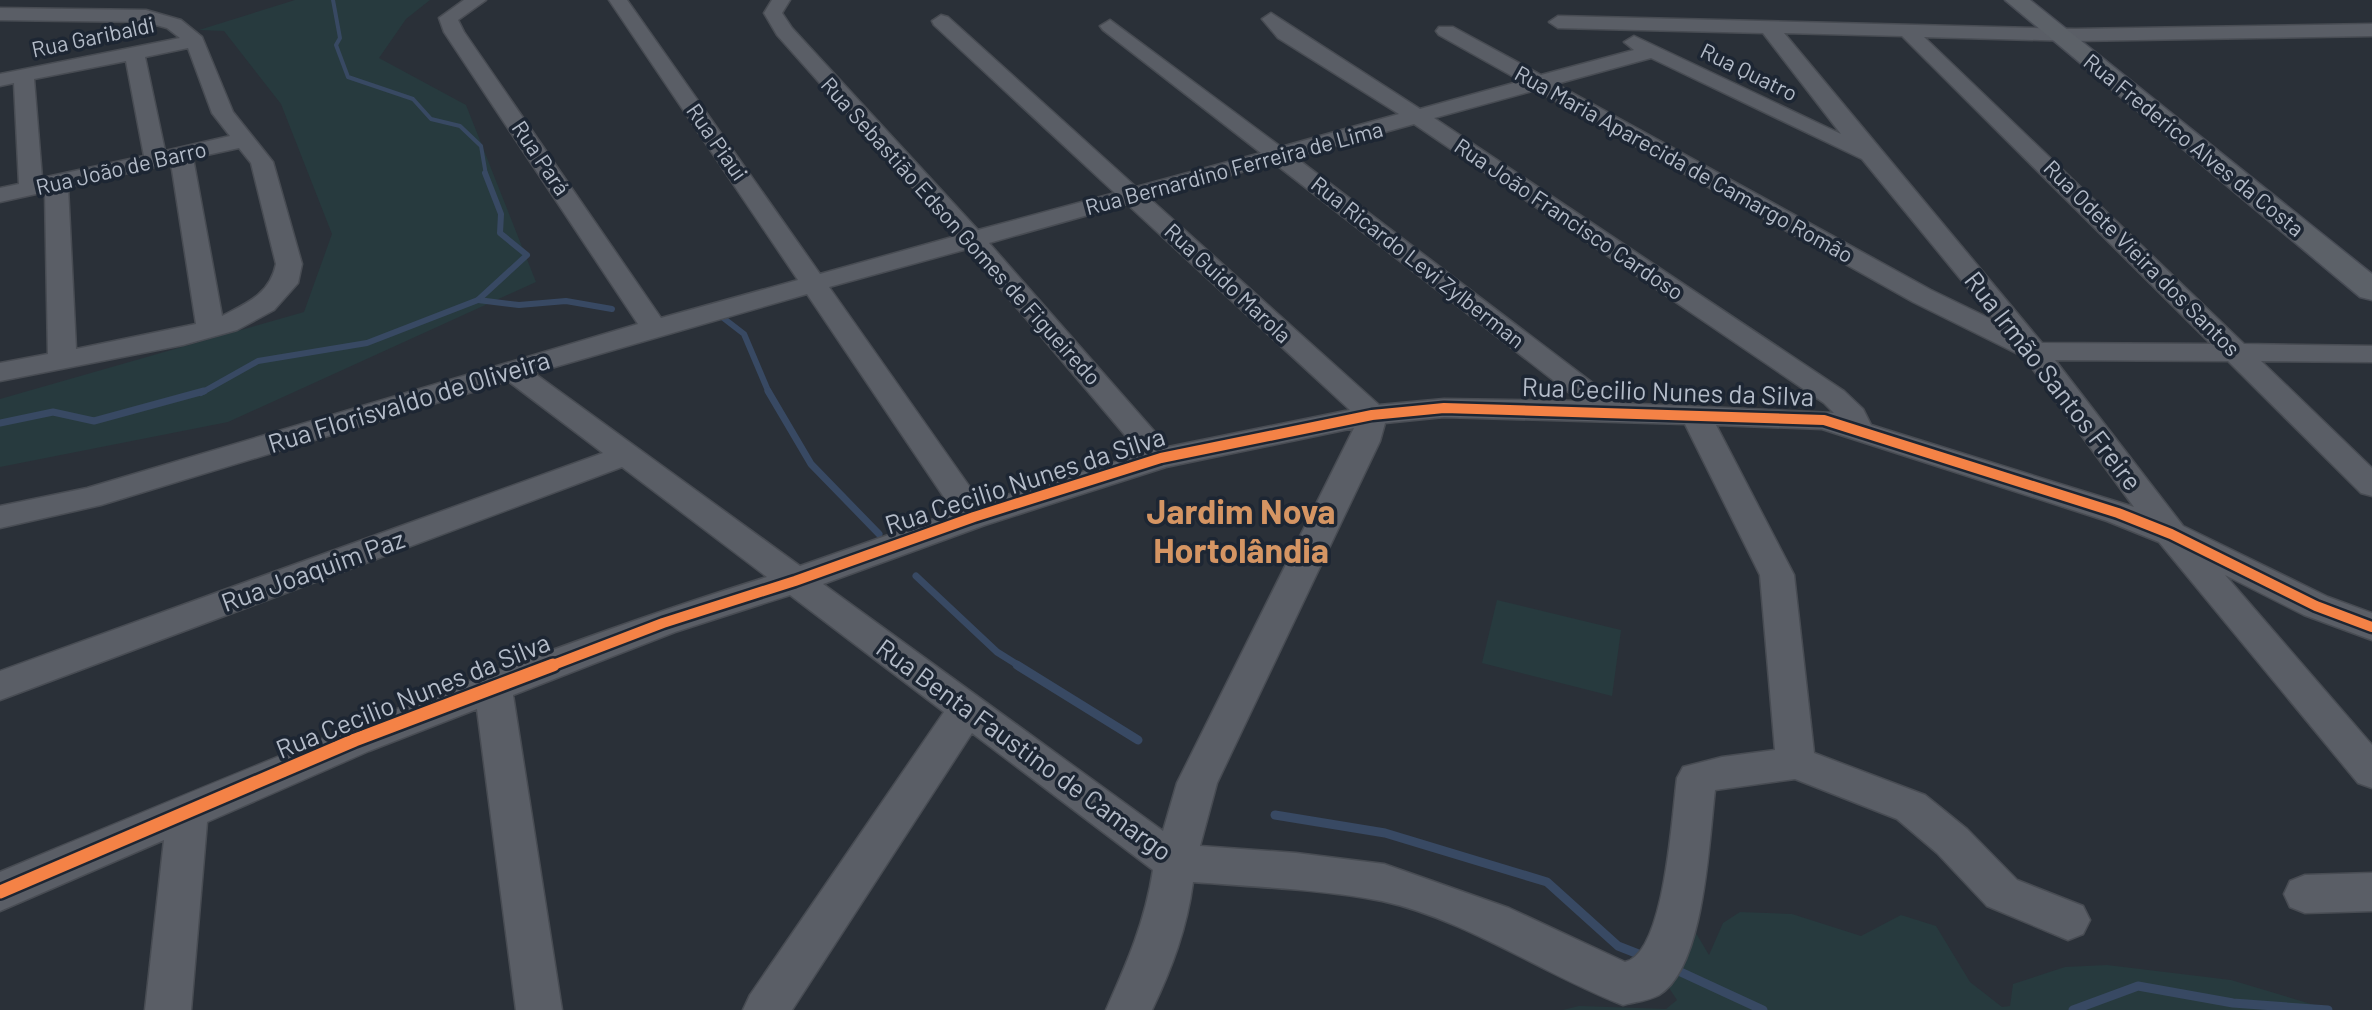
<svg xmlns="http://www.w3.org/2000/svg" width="2372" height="1010" viewBox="0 0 2372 1010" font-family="Barlow,sans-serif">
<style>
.green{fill:#273a3e}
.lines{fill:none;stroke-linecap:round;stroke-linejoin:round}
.stream-far3{stroke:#384963;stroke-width:4}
.stream-far2{stroke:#384963;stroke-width:6}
.stream-far1{stroke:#384963;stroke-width:7}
.stream{stroke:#384963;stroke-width:9}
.minor-casing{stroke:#484c53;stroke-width:3}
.major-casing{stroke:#484c55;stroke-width:3}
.minor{fill:#5a5e66;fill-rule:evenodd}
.major{fill:#5c6168;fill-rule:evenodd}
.cycleway-far1-casing{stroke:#1d2633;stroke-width:15}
.cycleway-casing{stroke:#1d2633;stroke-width:18}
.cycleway-far1{stroke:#f48246;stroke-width:10}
.cycleway{stroke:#f48246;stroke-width:13}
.labels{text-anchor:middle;stroke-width:7;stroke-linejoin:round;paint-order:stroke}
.far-street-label{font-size:22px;fill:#b4bcc9;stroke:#1d2633}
.street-label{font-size:26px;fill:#b4bcc9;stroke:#1d2633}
.district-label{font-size:34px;font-weight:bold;fill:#d59563;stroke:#1d2633}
</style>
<rect width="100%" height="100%" fill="#2a3038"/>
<!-- green -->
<g class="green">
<path d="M 295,0 L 430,0 L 406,19 L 379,58 L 466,105 L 536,282 L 228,422 L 0,467 L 0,399 L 304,312 L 332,234 L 281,104 L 224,31 L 199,30 Z"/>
<path d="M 1497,600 L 1621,630 L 1612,696 L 1482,663 Z"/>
<path d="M 1740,912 L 1792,914 L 1861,936 L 1901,915 L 1936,926 L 1970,982 L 2002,1007 L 2010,1006 L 2013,984 L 2065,967 L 2107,965 L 2231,980 L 2331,1010 L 1563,1010 L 1579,1006 L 1666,1009 L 1677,1000 L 1665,982 L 1684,913 L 1709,955 L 1723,923 Z"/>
</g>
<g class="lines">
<!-- stream-far3 -->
<path class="stream-far3" d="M 333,0 L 340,38 L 336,45 L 348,77 L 413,99 L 431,119 L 460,126 L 481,146 L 486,175"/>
<!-- stream-far2 -->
<g class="stream-far2">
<path d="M 485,173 L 501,214 L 500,233 L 527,255 L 478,300 L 519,305 L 566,301 L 612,309"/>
<path d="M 722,317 L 744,334 L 769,393"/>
<path d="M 201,393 L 258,361 L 367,343 L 478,300"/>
</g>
<!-- stream-far1 -->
<g class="stream-far1">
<path d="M 768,391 L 811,464 L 879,534"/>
<path d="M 0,423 L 53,412 L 94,421 L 204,391"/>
<path d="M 916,576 L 997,652 L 1021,667"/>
</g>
<!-- stream -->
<g class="stream">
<path d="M 1017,665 L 1138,740"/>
<path d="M 1275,815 L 1385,833 L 1547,882 L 1618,946 L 1646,957"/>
<path d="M 1672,968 L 1763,1010"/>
<path d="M 2073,1010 L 2138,986 L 2233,1003 L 2328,1010"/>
</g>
<defs>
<g id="minor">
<path d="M 464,0 L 486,0 L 458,20 L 464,32 L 661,318 L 798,280 L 609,0 L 627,0 L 820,274 L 956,236 L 777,35 L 764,13 L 772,0 L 790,0 L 782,13 L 792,28 L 978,230 L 1115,193 L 934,25 L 932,21 L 941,15 L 948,17 L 1136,187 L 1261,153 L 1103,30 L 1100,26 L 1110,20 L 1281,147 L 1399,114 L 1278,38 L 1262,19 L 1271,13 L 1420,109 L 1521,81 L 1439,35 L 1436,31 L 1439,27 L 1453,27 L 1541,75 L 1634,50 L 1624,42 L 1634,36 L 1841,134 L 1763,33 L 1558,28 L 1549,22 L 1558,16 L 2075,29 L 2372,24 L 2372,36 L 2075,41 L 1924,37 L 2244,344 L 2372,346 L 2372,362 L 2261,361 L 2372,468 L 2372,496 L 2361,493 L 2228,361 L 2055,360 L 2183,526 L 2328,597 L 2372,613 L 2372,640 L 2304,615 L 2225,575 L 2372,745 L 2372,788 L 2358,783 L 2159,542 L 2107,521 L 1822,429 L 1716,425 L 1794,575 L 1814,753 L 1925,795 L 1967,829 L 2017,880 L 2083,906 L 2090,920 L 2083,934 L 2068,940 L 1987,906 L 1937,853 L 1897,819 L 1795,779 L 1715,790 C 1709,839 1705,967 1659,995 C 1648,1001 1634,1002 1623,1005 C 1545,975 1465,919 1382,901 C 1320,889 1256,887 1193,882 C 1187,928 1172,968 1152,1010 L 1106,1010 C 1127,963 1145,922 1153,870 L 972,733 L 792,1010 L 743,1010 L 750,995 L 944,712 L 790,595 L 675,632 L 513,695 L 562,1010 L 516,1010 L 477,709 L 369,751 L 207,822 L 191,1010 L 145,1010 L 164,840 L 0,911 L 0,872 C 254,766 505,659 767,577 L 622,467 L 0,700 L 0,671 L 603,453 L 508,381 L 101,505 L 0,528 L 0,506 L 87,488 L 638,324 L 444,32 L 439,18 ZM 1784,33 L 1902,36 L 2211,344 L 2042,343 ZM 1651,58 L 1862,159 L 1995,321 L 1931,290 L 1556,84 ZM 1536,90 L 1913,302 L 2024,357 L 2134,507 L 1871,425 L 1863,409 L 1844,391 L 1434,118 ZM 1414,124 L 1824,403 L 1834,413 L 1619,403 L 1295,157 ZM 1274,163 L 1580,401 L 1444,399 L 1379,405 L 1149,198 ZM 1127,204 L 1350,410 L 1168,447 L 989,243 ZM 967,249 L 1141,454 L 981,503 L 829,287 ZM 807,294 L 954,512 L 800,566 L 534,373 ZM 1444,417 L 1685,424 L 1760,575 L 1775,750 L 1722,757 L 1683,767 L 1677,778 C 1672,814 1665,954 1625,962 L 1509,908 L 1384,864 L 1296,853 L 1200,846 L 1217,783 L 1380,441 L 1385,423 ZM 1354,428 L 1177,783 L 1163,831 L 823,584 L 985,525 L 1166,467 Z"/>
<path d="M 0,8 L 146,10 L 181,20 L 202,37 L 233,112 L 273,162 L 302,264 L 298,283 L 274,310 L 237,330 L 183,345 L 0,381 L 0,363 L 48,354 L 45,192 L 0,202 L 0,188 L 19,184 L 14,83 L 0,86 L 0,74 L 180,38 L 167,28 L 145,22 L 0,20 ZM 188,48 L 212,113 L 230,136 L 165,151 L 145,57 ZM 126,61 L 144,156 L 42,178 L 34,79 ZM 239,148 L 251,163 L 276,264 C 270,294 247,303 222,316 L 193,158 ZM 171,163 L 196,324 L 76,349 L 68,187 Z"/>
<path d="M 2372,873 L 2372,911 L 2305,913 L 2290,907 L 2284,894 L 2290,881 L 2305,875 Z"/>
</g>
<path id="major" d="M 2005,0 L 2030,0 L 2372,274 L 2372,300 L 2360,297 Z"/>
</defs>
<!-- minor casing -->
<use href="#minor" class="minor-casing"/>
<!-- major casing -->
<use href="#major" class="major-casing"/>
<!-- minor -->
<use href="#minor" class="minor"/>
<!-- major -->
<use href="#major" class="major"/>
<defs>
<path id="cycleway-far1" d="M 548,667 L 663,623 L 795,581 L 974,517 L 1161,458 L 1372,415 L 1444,408 L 1824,420 L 2118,513 L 2171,534 L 2316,606 L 2372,627"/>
<path id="cycleway" d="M 0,892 L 355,740 L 553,665"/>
</defs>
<!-- cycleway-far1 casing -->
<use href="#cycleway-far1" class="cycleway-far1-casing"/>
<!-- cycleway casing -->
<use href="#cycleway" class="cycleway-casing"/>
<!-- cycleway-far1 -->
<use href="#cycleway-far1" class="cycleway-far1"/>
<!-- cycleway -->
<use href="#cycleway" class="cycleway"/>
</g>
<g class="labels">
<!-- far-street labels -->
<g class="far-street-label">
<text transform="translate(93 37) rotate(-12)" y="8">Rua Garibaldi</text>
<text transform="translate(1749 72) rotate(26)" y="8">Rua Quatro</text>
<text transform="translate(717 142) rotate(55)" y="8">Rua Piaui</text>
<text transform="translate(2194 145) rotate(39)" y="8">Rua Frederico Alves da Costa</text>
<text transform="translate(541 158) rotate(56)" y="8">Rua Pará</text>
<text transform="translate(1684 164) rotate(29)" y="8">Rua Maria Aparecida de Camargo Romão</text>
<text transform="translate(121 168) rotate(-13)" y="8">Rua João de Barro</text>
<text transform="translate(1234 168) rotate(-15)" y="8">Rua Bernardino Ferreira de Lima</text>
<text transform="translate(1569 219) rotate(34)" y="8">Rua João Francisco Cardoso</text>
<text transform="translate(961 231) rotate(48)" y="8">Rua Sebastião Edson Gomes de Figueiredo</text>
<text transform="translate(2142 258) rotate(45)" y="8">Rua Odete Vieira dos Santos</text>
<text transform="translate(1418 262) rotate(38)" y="8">Rua Ricardo Levi Zylberman</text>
<text transform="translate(1228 283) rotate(43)" y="8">Rua Guido Marola</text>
</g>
<!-- street labels -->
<g class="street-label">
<text transform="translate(2053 381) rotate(52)" y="9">Rua Irmão Santos Freire</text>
<text transform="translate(1668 392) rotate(2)" y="9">Rua Cecilio Nunes da Silva</text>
<text transform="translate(409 402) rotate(-17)" y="9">Rua Florisvaldo de Oliveira</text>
<text transform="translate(1025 481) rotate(-18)" y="9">Rua Cecilio Nunes da Silva</text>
<text transform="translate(313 571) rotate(-20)" y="9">Rua Joaquim Paz</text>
<text transform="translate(413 696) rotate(-22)" y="9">Rua Cecilio Nunes da Silva</text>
<text transform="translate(1024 750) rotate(36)" y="9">Rua Benta Faustino de Camargo</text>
</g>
<!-- district labels -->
<g class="district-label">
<text x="1241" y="524">Jardim Nova<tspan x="1241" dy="39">Hortolândia</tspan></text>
</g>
</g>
</svg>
